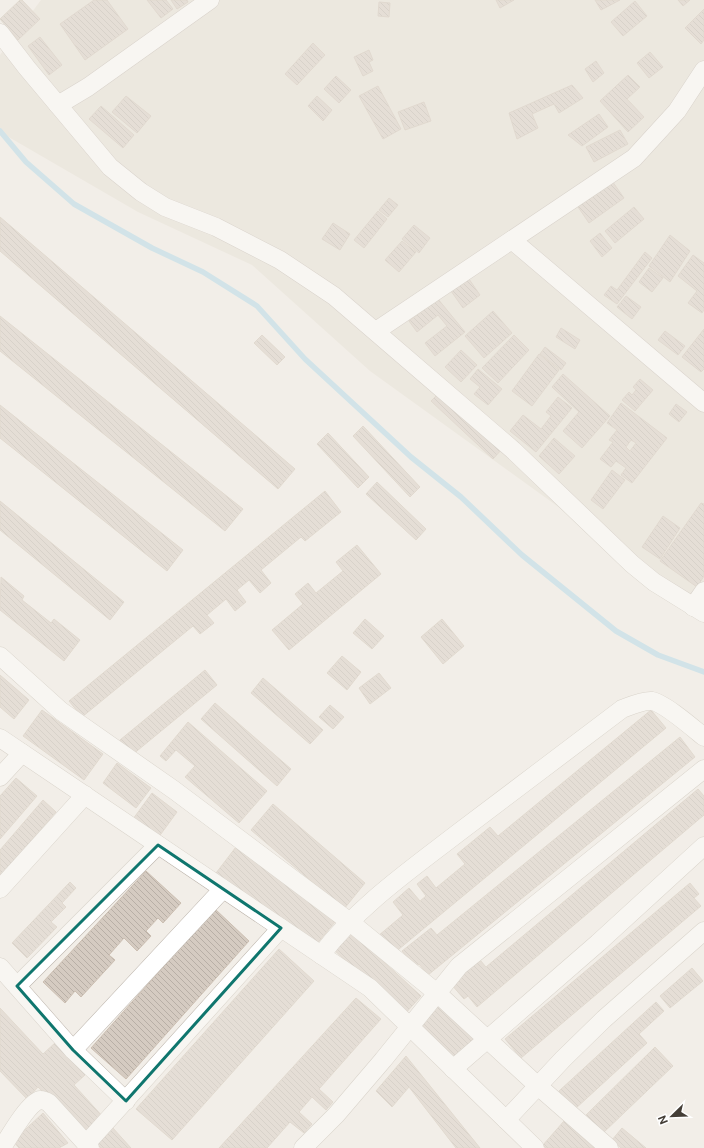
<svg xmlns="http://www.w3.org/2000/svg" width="704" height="1148" viewBox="0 0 704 1148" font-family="'Public Sans',sans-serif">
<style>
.residential{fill:#e5dfd6}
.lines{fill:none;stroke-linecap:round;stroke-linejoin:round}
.stream{stroke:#aad6e8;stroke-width:5.5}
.building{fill:url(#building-back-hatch);stroke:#ccbfb2;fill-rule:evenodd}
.street-casing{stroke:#bcb4ab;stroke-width:19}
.street{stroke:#fff;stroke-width:18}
.marked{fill:none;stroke:#0f766e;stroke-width:3;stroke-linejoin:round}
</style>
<defs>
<pattern id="building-back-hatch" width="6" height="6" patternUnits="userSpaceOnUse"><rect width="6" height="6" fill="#d5cbc1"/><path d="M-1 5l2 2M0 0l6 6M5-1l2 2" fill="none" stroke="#b8afa6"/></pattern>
</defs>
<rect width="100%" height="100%" fill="#f2eee8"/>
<!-- residential -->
<path class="residential" d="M 41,0 L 704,0 L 704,612 L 370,371 L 252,265 L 138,212 L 0,132 L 0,55 Z"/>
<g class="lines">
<!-- stream -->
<path class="stream" d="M 0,131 L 26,162 L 74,204 L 152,248 L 203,272 L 257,306 L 305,359 L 411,457 L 461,497 L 522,555 L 616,631 L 658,655 L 704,672"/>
</g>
<!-- building -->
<g class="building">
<path d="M 20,0 L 22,0 L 40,19 L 18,40 L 0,19 Z"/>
<path d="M 94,0 L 107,0 L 128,29 L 85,60 L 60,24 Z"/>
<path d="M 147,0 L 166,0 L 173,9 L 161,18 Z"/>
<path d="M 171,0 L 187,0 L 188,2 L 177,9 Z"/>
<path d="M 496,0 L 514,0 L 500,8 Z"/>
<path d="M 595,0 L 620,0 L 601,10 Z"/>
<path d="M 678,0 L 690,0 L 683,6 Z"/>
<path d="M 635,1 L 647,16 L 623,36 L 611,22 Z"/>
<path d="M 379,2 L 390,3 L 389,17 L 378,16 Z"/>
<path d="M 704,9 L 704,40 L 701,44 L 685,28 Z"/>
<path d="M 40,37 L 62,65 L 49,75 L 28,46 Z"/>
<path d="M 313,43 L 325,55 L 297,85 L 285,74 Z"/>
<path d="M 369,50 L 373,60 L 369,62 L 373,71 L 363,76 L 354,57 Z"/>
<path d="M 650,52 L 663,67 L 649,78 L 637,63 Z"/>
<path d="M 596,61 L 604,73 L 593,82 L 585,69 Z"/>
<path d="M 628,75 L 640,87 L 627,99 L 644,117 L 628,132 L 600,101 Z"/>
<path d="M 336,76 L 351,90 L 339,103 L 324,89 Z"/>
<path d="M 572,85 L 583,98 L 559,113 L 554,104 L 532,114 L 538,128 L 517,139 L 509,113 Z"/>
<path d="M 378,86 L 401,129 L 383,139 L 359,96 Z"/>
<path d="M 126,96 L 151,116 L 137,133 L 112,112 Z"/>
<path d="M 317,96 L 332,110 L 323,121 L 308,106 Z"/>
<path d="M 424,102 L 431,121 L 405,130 L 398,112 Z"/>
<path d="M 101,106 L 134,135 L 123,148 L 89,119 Z"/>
<path d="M 599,114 L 608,127 L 582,146 L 568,135 Z"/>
<path d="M 620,130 L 628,144 L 594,162 L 586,147 Z"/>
<path d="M 610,178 L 624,198 L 589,223 L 576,204 Z"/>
<path d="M 389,198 L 398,205 L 388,217 L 379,210 Z"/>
<path d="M 634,207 L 644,219 L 615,243 L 605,231 Z"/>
<path d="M 378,211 L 387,219 L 364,248 L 354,240 Z"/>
<path d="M 0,217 L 295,469 L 278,489 L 0,251 Z"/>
<path d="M 333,223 L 350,234 L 340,250 L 322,239 Z"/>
<path d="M 414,225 L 430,238 L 419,253 L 402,239 Z"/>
<path d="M 600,233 L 612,248 L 602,257 L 590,241 Z"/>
<path d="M 670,235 L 690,251 L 670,282 L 649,266 Z"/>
<path d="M 402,241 L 416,252 L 399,272 L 385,260 Z"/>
<path d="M 645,252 L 652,258 L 617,304 L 604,295 L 611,286 L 617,290 Z"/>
<path d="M 693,255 L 704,263 L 704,310 L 702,313 L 688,303 L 697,291 L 678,276 Z"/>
<path d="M 649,268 L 663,278 L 652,292 L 639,282 Z"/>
<path d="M 469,279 L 480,295 L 463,308 L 451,291 Z"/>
<path d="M 626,296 L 641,307 L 632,319 L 617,307 Z"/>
<path d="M 438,299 L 465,332 L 435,356 L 425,343 L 447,326 L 438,315 L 417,332 L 409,321 Z"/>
<path d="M 493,311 L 512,333 L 484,358 L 465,336 Z"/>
<path d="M 0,316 L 243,509 L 225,531 L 0,351 Z"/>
<path d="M 561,328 L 580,340 L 575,349 L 556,337 Z"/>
<path d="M 704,329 L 704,369 L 701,372 L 682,357 Z"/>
<path d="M 665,331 L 685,346 L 678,355 L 658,340 Z"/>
<path d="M 262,335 L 285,357 L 277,365 L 254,343 Z"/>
<path d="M 514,335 L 529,350 L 498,383 L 482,368 Z"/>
<path d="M 545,347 L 566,363 L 561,370 L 540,354 Z"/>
<path d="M 461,350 L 477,365 L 461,382 L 445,367 Z"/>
<path d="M 539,354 L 559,370 L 532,406 L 512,391 Z"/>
<path d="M 478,369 L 502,389 L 488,405 L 474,394 L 480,387 L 470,379 Z"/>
<path d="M 563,374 L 610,416 L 582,448 L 563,431 L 579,412 L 552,387 Z"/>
<path d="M 640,379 L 653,390 L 635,411 L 622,400 L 629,392 L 632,395 L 636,390 L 633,387 Z"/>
<path d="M 441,391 L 502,449 L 493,459 L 431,401 Z"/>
<path d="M 558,397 L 572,408 L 536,452 L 510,431 L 523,415 L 541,429 L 551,416 L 546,412 Z"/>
<path d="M 621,403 L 667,438 L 632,483 L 621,475 L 626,468 L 616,461 L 611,467 L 600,459 L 613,442 L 609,440 L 617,430 L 607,423 ZM 631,440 L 636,443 L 630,451 L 626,447 Z"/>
<path d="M 676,404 L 687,412 L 679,422 L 669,414 Z"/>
<path d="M 0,405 L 183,550 L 167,571 L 0,438 Z"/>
<path d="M 363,426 L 420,487 L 410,497 L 353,436 Z"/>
<path d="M 328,433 L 369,477 L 358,488 L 317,444 Z"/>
<path d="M 554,438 L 575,456 L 559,474 L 539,456 Z"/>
<path d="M 612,470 L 625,480 L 603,509 L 591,500 Z"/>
<path d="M 377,482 L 426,529 L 416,540 L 366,494 Z"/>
<path d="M 325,491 L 341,512 L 305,541 L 301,537 L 261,570 L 271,583 L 260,593 L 249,580 L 237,590 L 246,602 L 235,611 L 226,599 L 207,615 L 214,623 L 200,634 L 193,626 L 82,717 L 69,701 Z"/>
<path d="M 0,501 L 124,602 L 110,620 L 0,530 Z"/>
<path d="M 701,503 L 704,504 L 704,576 L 697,587 L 660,561 Z"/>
<path d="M 663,516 L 680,528 L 660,559 L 642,547 Z"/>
<path d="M 357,545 L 381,574 L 289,650 L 272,630 L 303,604 L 295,594 L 308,583 L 316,593 L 343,571 L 336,562 Z"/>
<path d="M 1,577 L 24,596 L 22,600 L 51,623 L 54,619 L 80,640 L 64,661 L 0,610 Z"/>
<path d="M 365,619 L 384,636 L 372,649 L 353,633 Z"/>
<path d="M 442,619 L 464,646 L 443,664 L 421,637 Z"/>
<path d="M 342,656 L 361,672 L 347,690 L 327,673 Z"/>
<path d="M 205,670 L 217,685 L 132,755 L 120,740 Z"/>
<path d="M 379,673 L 391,688 L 370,704 L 359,688 Z"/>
<path d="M 0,675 L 29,700 L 14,719 L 0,707 Z"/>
<path d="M 263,678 L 323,730 L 310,744 L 251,693 Z"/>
<path d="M 215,703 L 291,769 L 277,786 L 201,719 Z"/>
<path d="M 330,705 L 344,717 L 333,729 L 319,717 Z"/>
<path d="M 42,710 L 103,754 L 84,780 L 23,736 Z"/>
<path d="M 651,710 L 666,728 L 393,954 L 378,936 L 403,915 L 393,902 L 409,888 L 420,901 L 426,896 L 417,884 L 427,876 L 436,888 L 465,864 L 457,854 L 490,827 L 498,836 Z"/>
<path d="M 188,722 L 267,791 L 239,823 L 185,777 L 195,766 L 176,750 L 166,761 L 160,756 Z"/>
<path d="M 680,737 L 695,757 L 428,975 L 419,964 L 416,967 L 402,951 L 431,928 L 437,935 Z"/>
<path d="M 117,763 L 151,788 L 136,808 L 103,783 Z"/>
<path d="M 16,778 L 37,796 L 0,839 L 0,796 Z"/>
<path d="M 698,789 L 704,796 L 704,815 L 477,1007 L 468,996 L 464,999 L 451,984 L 480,960 L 486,967 Z"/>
<path d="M 152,793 L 177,812 L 158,838 L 133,819 Z"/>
<path d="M 43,800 L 56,812 L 0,876 L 0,850 Z"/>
<path d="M 273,804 L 365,883 L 344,909 L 251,830 Z"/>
<path d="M 239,843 L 335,922 L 315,946 L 213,877 Z"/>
<path d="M 146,871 L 181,903 L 163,923 L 158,918 L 146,931 L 151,936 L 137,951 L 124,938 L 109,955 L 115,960 L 81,997 L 75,991 L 65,1003 L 43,982 Z"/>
<path d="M 70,882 L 76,888 L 62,903 L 66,907 L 51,922 L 57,927 L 27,958 L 12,943 Z"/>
<path d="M 690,883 L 699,894 L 694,898 L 701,906 L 521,1058 L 505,1039 Z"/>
<path d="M 215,909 L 249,941 L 126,1079 L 91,1048 Z"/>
<path d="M 349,930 L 421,996 L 404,1015 L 332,948 Z"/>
<path d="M 279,949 L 314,981 L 172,1140 L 136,1109 Z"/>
<path d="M 692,968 L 703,981 L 670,1008 L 660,996 Z"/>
<path d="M 356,998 L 381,1019 L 319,1089 L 333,1102 L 326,1110 L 312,1097 L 299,1112 L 312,1124 L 304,1133 L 290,1122 L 267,1148 L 219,1148 Z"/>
<path d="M 441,1002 L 477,1035 L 452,1063 L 416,1029 Z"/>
<path d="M 656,1002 L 664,1011 L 639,1034 L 647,1043 L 575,1109 L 559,1091 Z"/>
<path d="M 0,1008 L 43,1054 L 56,1042 L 86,1074 L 74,1085 L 104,1118 L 85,1136 L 38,1087 L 27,1099 L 0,1071 Z"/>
<path d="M 655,1047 L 673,1066 L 602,1134 L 585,1116 Z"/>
<path d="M 406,1056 L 480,1148 L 456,1148 L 409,1087 L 392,1107 L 376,1091 Z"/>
<path d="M 43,1113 L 68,1143 L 59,1148 L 19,1148 L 13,1141 Z"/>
<path d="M 564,1121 L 594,1148 L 546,1148 L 543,1145 Z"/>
<path d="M 112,1127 L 131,1148 L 101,1148 L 96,1143 Z"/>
<path d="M 622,1128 L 646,1148 L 621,1148 L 612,1140 Z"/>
</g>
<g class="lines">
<defs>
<g id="street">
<path d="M 0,33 L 27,68 L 110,167 L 141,192 L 165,207 L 216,227 L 280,260 L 334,296 L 513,450 L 632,564 L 654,582 L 704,613"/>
<path d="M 58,105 L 88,87 L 210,0"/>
<path d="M 512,240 L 704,403"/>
<path d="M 376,331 L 634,158 L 677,111 L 704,70"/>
<path d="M 693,607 L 704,591"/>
<path d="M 0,656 L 61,711 L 174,790 L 350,922 L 437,993 L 538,1086 L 609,1148"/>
<path d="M 0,738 L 370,988 L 535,1148"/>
<path d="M 0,777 L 22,753"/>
<path d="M 0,889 L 85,795"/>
<path d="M 321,955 C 357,907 410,870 458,833 C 513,792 567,750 622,709 C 630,706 643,700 652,701 C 664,703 693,728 704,737"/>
<path d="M 0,967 L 73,1050 L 126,1101"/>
<path d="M 17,986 L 158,845"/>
<path d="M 73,1050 L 223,889"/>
<path d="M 453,1069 L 598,943 L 704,846"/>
<path d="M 506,1120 L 563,1059 L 604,1019 L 704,931"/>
<path d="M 86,1144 L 281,928"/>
<path d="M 2,1148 C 9,1137 28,1103 40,1100 C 43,1100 46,1101 49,1103 L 90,1148"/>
<path d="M 303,1148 L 336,1115 L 383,1060 L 459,966 L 704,769"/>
</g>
</defs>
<!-- street casing -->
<use href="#street" class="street-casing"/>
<!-- street -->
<use href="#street" class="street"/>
</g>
<!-- marked area -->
<path d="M0 0H704V1148H0ZM 158,845 L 281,928 L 126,1101 L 73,1050 L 17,986 Z" fill="#f2eee8" fill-opacity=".55" fill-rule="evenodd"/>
<path class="marked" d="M 158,845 L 281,928 L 126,1101 L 73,1050 L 17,986 Z"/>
<!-- north arrow -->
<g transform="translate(672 1116) rotate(247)" stroke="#ffffff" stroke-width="3" paint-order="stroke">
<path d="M0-3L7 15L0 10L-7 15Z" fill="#443e37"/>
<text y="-6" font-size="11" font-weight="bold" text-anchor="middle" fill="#443e37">N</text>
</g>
</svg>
